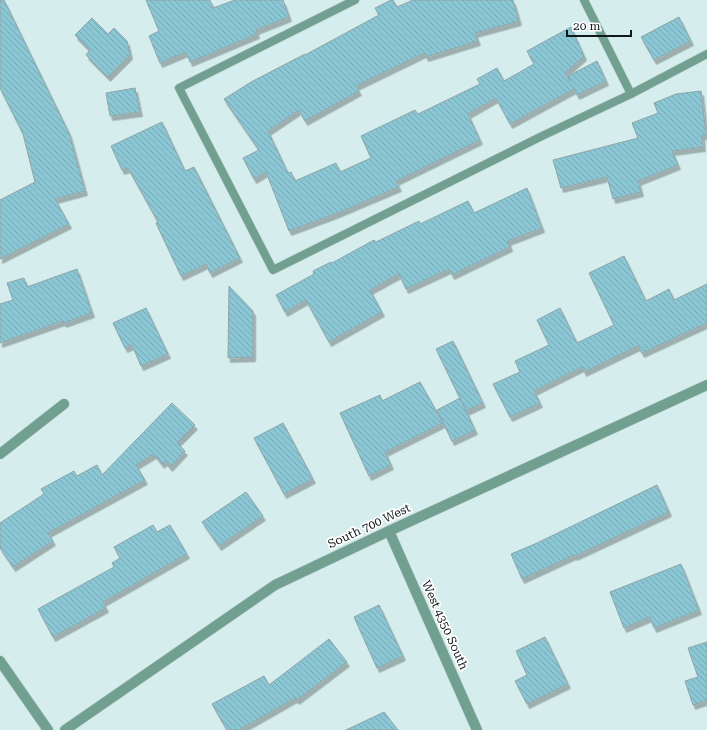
<svg xmlns="http://www.w3.org/2000/svg" width="707" height="730" viewBox="0 0 707 730" font-family="'Roboto Serif',serif">
<style>
.building{fill:url(#building-back-hatch);stroke:#8fa5a9;filter:url(#shadow)}
.lines{fill:none;stroke-linecap:round;stroke-linejoin:round}
.service-casing{stroke:#b2c7c6;stroke-width:9}
.minor-casing{stroke:#b2c7c6;stroke-width:11}
.tertiary-casing{stroke:#b2c7c6;stroke-width:11}
.service{stroke:#71a091;stroke-width:8}
.minor{stroke:#71a091;stroke-width:10}
.tertiary{stroke:#71a091;stroke-width:10}
.labels{text-anchor:middle;stroke-width:3.5;stroke-linejoin:round;paint-order:stroke}
.street-label{font-size:12px;fill:#101818;stroke:#fff}
</style>
<defs>
<pattern id="building-back-hatch" width="6" height="6" patternUnits="userSpaceOnUse"><rect width="6" height="6" fill="#8ac6d3"/><path d="M-1 5l2 2M0 0l6 6M5-1l2 2" fill="none" stroke="#76a9b4"/></pattern>
<filter id="shadow"><feDropShadow dx="2.5" dy="4.5" stdDeviation="0" flood-color="#0004"/></filter>
</defs>
<rect width="100%" height="100%" fill="#d5edec"/>
<!-- building -->
<g class="building">
<path d="M 0,0 L 4,0 L 69,133 L 85,191 L 55,199 L 69,224 L 0,259 L 0,200 L 35,182 L 23,134 L 0,88 Z"/>
<path d="M 146,0 L 210,0 L 213,8 L 235,0 L 283,0 L 289,17 L 256,30 L 257,34 L 190,62 L 186,52 L 160,63 L 149,36 L 159,31 Z"/>
<path d="M 391,0 L 393,0 L 397,7 L 413,0 L 513,0 L 519,21 L 475,33 L 478,41 L 426,57 L 424,53 L 356,86 L 359,91 L 305,121 L 299,110 L 268,131 L 288,173 L 291,172 L 295,181 L 336,163 L 340,172 L 371,158 L 361,136 L 415,110 L 418,114 L 480,84 L 477,79 L 497,68 L 504,81 L 534,64 L 527,51 L 571,27 L 584,56 L 565,73 L 570,81 L 568,76 L 597,61 L 606,81 L 577,95 L 574,89 L 510,124 L 496,98 L 468,114 L 480,140 L 396,181 L 399,187 L 335,214 L 289,231 L 266,172 L 254,179 L 243,158 L 259,150 L 224,99 L 251,82 L 305,54 L 305,55 L 379,15 L 375,8 Z"/>
<path d="M 679,17 L 691,41 L 654,60 L 641,37 Z"/>
<path d="M 92,18 L 108,34 L 114,28 L 127,41 L 130,55 L 108,77 L 86,55 L 90,50 L 75,35 Z"/>
<path d="M 135,88 L 140,112 L 110,116 L 106,93 Z"/>
<path d="M 701,91 L 706,135 L 702,135 L 703,147 L 672,151 L 678,165 L 638,181 L 641,192 L 613,199 L 607,177 L 561,188 L 553,160 L 638,138 L 632,123 L 658,113 L 654,103 L 676,94 Z"/>
<path d="M 162,122 L 185,171 L 194,167 L 240,258 L 210,273 L 206,264 L 181,276 L 156,223 L 158,222 L 128,168 L 122,170 L 111,146 Z"/>
<path d="M 527,188 L 542,228 L 508,241 L 510,247 L 452,275 L 449,269 L 406,289 L 399,274 L 370,290 L 382,312 L 329,342 L 306,300 L 285,312 L 276,295 L 314,274 L 313,271 L 331,262 L 332,263 L 374,240 L 376,242 L 419,221 L 420,224 L 468,201 L 474,213 Z"/>
<path d="M 624,256 L 646,301 L 669,289 L 674,300 L 707,284 L 707,323 L 642,353 L 638,346 L 584,372 L 582,367 L 534,391 L 540,403 L 510,417 L 493,384 L 520,372 L 515,361 L 549,345 L 537,320 L 560,308 L 577,343 L 614,325 L 589,273 Z"/>
<path d="M 77,269 L 92,313 L 64,323 L 63,321 L 0,343 L 0,304 L 13,300 L 7,283 L 24,278 L 27,287 Z"/>
<path d="M 229,286 L 253,311 L 253,357 L 228,358 Z"/>
<path d="M 146,308 L 168,354 L 141,366 L 132,345 L 125,348 L 113,323 Z"/>
<path d="M 453,341 L 483,403 L 466,411 L 436,349 Z"/>
<path d="M 420,382 L 443,423 L 385,452 L 391,465 L 369,476 L 340,413 L 380,395 L 382,401 Z"/>
<path d="M 460,398 L 475,430 L 452,441 L 437,410 Z"/>
<path d="M 172,403 L 195,425 L 177,443 L 185,451 L 170,467 L 165,461 L 162,464 L 154,454 L 136,465 L 145,480 L 48,533 L 53,541 L 13,567 L 0,548 L 0,523 L 44,494 L 41,489 L 74,471 L 77,476 L 97,465 L 102,475 Z"/>
<path d="M 283,423 L 313,479 L 284,494 L 254,438 Z"/>
<path d="M 657,485 L 669,512 L 575,556 L 574,555 L 522,579 L 511,554 L 537,543 Z"/>
<path d="M 246,492 L 263,516 L 219,546 L 202,522 Z"/>
<path d="M 153,525 L 157,532 L 170,525 L 187,554 L 103,602 L 106,608 L 53,637 L 38,609 L 114,567 L 112,563 L 120,558 L 114,547 Z"/>
<path d="M 681,564 L 699,610 L 654,628 L 650,617 L 624,628 L 610,592 Z"/>
<path d="M 379,605 L 403,656 L 377,668 L 354,617 Z"/>
<path d="M 545,637 L 568,684 L 527,704 L 515,681 L 527,675 L 516,651 Z"/>
<path d="M 329,639 L 347,662 L 297,700 L 295,698 L 239,730 L 227,730 L 212,704 L 264,676 L 269,685 Z"/>
<path d="M 707,642 L 707,700 L 693,705 L 685,681 L 698,677 L 688,648 Z"/>
<path d="M 384,712 L 398,730 L 346,730 Z"/>
</g>
<g class="lines">
<defs>
<g id="service">
<path d="M 355,0 L 179,88 L 273,270 L 540,137 L 631,94 L 707,54"/>
<path d="M 584,0 L 631,94"/>
</g>
<g id="minor">
<path d="M 0,454 L 64,404"/>
<path d="M 389,531 L 477,730"/>
<path d="M 0,661 L 48,730"/>
</g>
<path id="tertiary" d="M 65,730 L 275,585 L 389,531 L 707,385"/>
</defs>
<!-- service casing -->
<use href="#service" class="service-casing"/>
<!-- minor casing -->
<use href="#minor" class="minor-casing"/>
<!-- tertiary casing -->
<use href="#tertiary" class="tertiary-casing"/>
<!-- service -->
<use href="#service" class="service"/>
<!-- minor -->
<use href="#minor" class="minor"/>
<!-- tertiary -->
<use href="#tertiary" class="tertiary"/>
</g>
<g class="labels">
<!-- street labels -->
<g class="street-label">
<text transform="translate(369 526) rotate(-25)" y="4">South 700 West</text>
<text transform="translate(445 625) rotate(66)" y="4">West 4350 South</text>
</g>
</g>
<!-- scale -->
<path d="M567 30v6h64v-6" fill="none" stroke="#101818" stroke-width="2"/>
<text x="573" y="30" font-size="12" fill="#101818" stroke="#ffffff" stroke-width="3" paint-order="stroke">20 m</text>
</svg>
